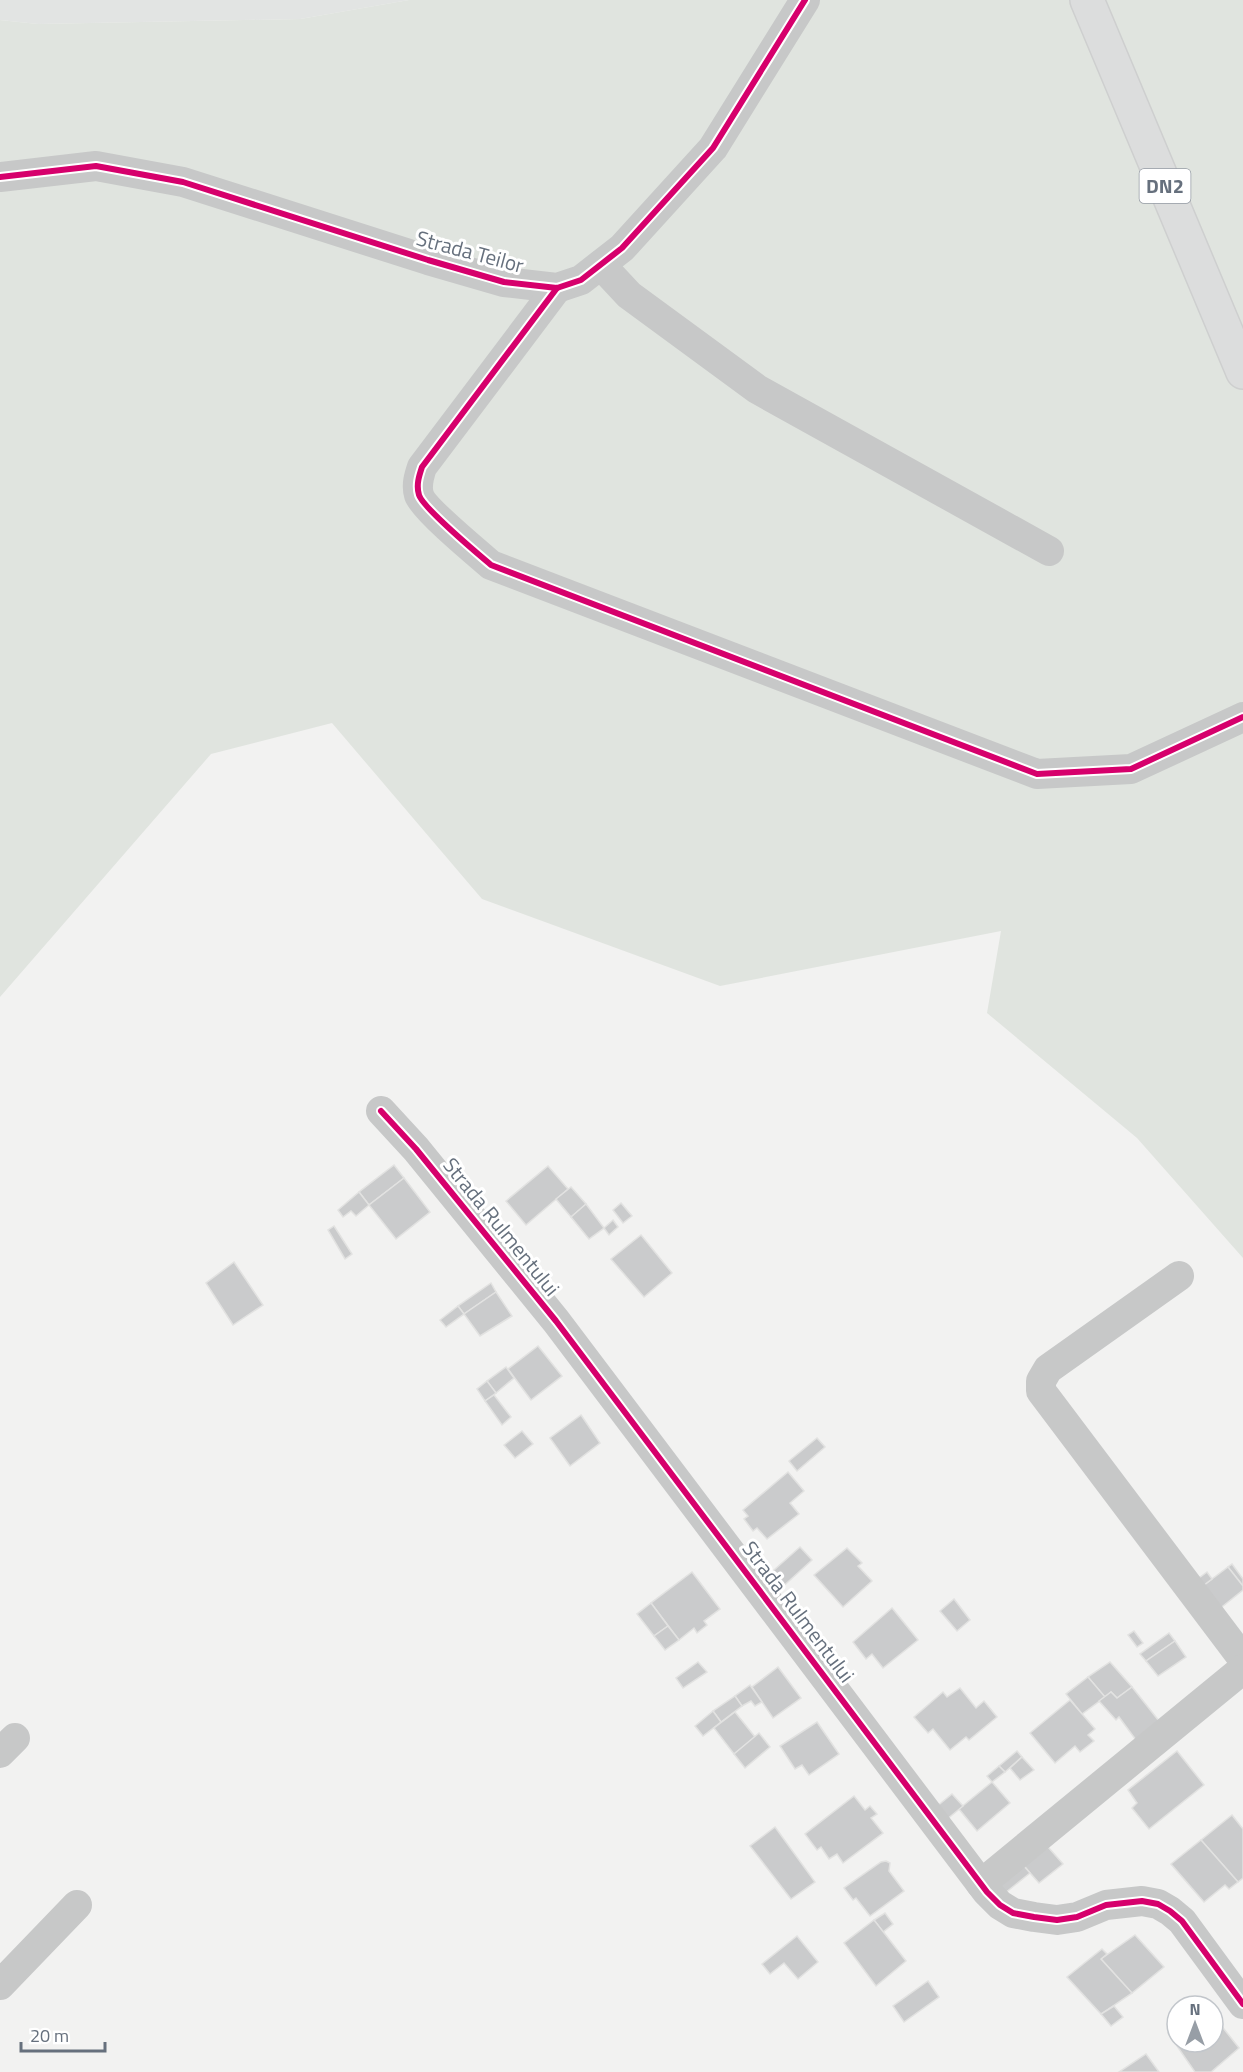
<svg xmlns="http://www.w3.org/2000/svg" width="1243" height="2072" viewBox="0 0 1243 2072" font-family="'Titillium Web',sans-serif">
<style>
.built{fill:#e2e4e3}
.green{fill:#e0e4df}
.building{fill:#cacbcc;stroke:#e2e2e1;stroke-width:1.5}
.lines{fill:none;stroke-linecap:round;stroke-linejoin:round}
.primary-casing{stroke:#cecfcf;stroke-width:36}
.minor{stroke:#c7c8c8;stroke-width:30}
.primary{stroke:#dcdddd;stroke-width:33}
.cycleway-casing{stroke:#fff;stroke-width:10}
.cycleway{stroke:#d6006c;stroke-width:6}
.labels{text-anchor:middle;stroke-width:6;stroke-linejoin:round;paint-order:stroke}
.shield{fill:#fff;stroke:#949ba4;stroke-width:1.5}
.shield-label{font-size:20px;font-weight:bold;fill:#66707d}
.street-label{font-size:21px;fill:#66707d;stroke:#fff}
</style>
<rect width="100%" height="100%" fill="#f2f2f1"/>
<!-- built -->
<path class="built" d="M 0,0 L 409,0 L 300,19 L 38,24 L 0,20 Z"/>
<!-- green -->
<path class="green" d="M 409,0 L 1243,0 L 1243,1258 L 1137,1138 L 987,1013 L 1001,931 L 720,986 L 482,899 L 332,723 L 211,754 L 0,997 L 0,20 L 38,24 L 300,19 Z"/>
<!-- building -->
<g class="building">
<path d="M 394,1165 L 404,1178 L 369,1205 L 359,1192 Z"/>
<path d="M 548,1166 L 568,1189 L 526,1225 L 506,1201 Z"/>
<path d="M 404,1178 L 430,1212 L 396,1239 L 369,1205 Z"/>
<path d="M 571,1187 L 586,1204 L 571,1217 L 556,1199 Z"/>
<path d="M 359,1192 L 369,1205 L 356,1216 L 351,1211 L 343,1217 L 338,1210 Z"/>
<path d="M 621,1203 L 632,1216 L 623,1223 L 613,1210 Z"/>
<path d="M 586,1204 L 604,1228 L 589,1239 L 571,1217 Z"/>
<path d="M 494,1212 L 513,1236 L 506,1242 L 488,1218 Z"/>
<path d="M 613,1220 L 618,1227 L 609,1235 L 604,1228 Z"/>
<path d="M 334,1226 L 352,1254 L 345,1259 L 328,1230 Z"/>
<path d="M 641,1235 L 672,1273 L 644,1297 L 611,1259 Z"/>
<path d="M 234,1262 L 263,1305 L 233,1325 L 206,1283 Z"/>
<path d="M 491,1283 L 496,1292 L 464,1314 L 458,1306 Z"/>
<path d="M 496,1292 L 512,1316 L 480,1336 L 464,1314 Z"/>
<path d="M 458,1306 L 464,1314 L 446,1327 L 440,1320 Z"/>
<path d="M 538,1346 L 562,1376 L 531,1400 L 508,1369 Z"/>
<path d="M 506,1367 L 514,1378 L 496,1393 L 487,1381 Z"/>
<path d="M 487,1381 L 496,1393 L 485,1401 L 477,1389 Z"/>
<path d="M 494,1395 L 511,1417 L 502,1425 L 485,1401 Z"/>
<path d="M 581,1415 L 600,1443 L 570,1466 L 550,1438 Z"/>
<path d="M 522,1431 L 533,1444 L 515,1458 L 504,1445 Z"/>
<path d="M 817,1438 L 825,1447 L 797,1471 L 789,1461 Z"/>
<path d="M 788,1472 L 804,1491 L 790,1503 L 799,1514 L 767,1539 L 757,1528 L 753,1531 L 744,1519 L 748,1516 L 743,1510 Z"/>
<path d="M 800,1547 L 812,1560 L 778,1591 L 765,1578 Z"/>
<path d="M 847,1548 L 862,1563 L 858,1566 L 872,1581 L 843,1607 L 814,1575 Z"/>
<path d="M 1232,1564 L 1243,1579 L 1243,1586 L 1228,1567 Z"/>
<path d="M 1228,1567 L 1243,1586 L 1243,1590 L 1218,1610 L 1200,1588 Z"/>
<path d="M 692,1572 L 720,1609 L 704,1621 L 707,1625 L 697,1633 L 694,1628 L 679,1640 L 651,1603 Z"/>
<path d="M 1207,1572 L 1212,1579 L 1200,1588 L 1195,1581 Z"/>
<path d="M 954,1599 L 970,1620 L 957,1631 L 940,1611 Z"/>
<path d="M 651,1603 L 668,1626 L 654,1636 L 637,1614 Z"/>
<path d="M 892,1608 L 918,1640 L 883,1668 L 872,1654 L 866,1659 L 853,1642 Z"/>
<path d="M 668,1626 L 679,1640 L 665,1650 L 654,1636 Z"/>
<path d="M 1134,1631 L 1143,1643 L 1137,1647 L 1128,1635 Z"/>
<path d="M 1169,1633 L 1175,1641 L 1146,1661 L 1140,1654 Z"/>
<path d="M 1175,1641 L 1186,1657 L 1158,1676 L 1146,1661 Z"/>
<path d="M 698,1662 L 707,1672 L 683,1688 L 676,1678 Z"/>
<path d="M 1110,1662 L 1132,1687 L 1117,1698 L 1111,1692 L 1105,1697 L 1088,1677 Z"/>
<path d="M 778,1667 L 801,1698 L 773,1718 L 752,1687 Z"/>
<path d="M 1088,1677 L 1105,1697 L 1082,1714 L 1066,1694 Z"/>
<path d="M 750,1685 L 762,1702 L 755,1706 L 751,1701 L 742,1706 L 735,1696 Z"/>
<path d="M 1132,1687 L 1159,1721 L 1136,1740 L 1119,1717 L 1116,1720 L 1099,1701 L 1111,1692 L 1117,1698 Z"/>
<path d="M 960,1688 L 976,1708 L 984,1701 L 997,1717 L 969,1740 L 966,1737 L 950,1750 L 933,1729 L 928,1733 L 914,1717 L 943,1692 L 947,1697 Z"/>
<path d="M 735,1696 L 742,1706 L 721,1722 L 713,1711 Z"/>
<path d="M 1070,1700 L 1095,1729 L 1088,1735 L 1094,1741 L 1080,1752 L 1075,1746 L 1055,1763 L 1030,1733 Z"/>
<path d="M 713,1711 L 721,1722 L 703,1736 L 695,1726 Z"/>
<path d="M 735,1712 L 755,1737 L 734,1754 L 714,1728 Z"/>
<path d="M 817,1722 L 839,1754 L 809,1775 L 802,1765 L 795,1769 L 780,1746 Z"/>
<path d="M 759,1733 L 770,1747 L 745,1768 L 734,1754 Z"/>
<path d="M 1017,1751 L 1022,1757 L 1005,1772 L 999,1766 Z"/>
<path d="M 1177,1751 L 1204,1785 L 1149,1829 L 1132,1808 L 1137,1803 L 1128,1790 Z"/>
<path d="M 1022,1757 L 1034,1770 L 1020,1780 L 1010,1768 Z"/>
<path d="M 999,1766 L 1005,1772 L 992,1782 L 987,1776 Z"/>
<path d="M 992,1782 L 1010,1803 L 977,1831 L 959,1809 Z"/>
<path d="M 952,1794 L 963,1806 L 946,1820 L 936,1807 Z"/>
<path d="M 854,1796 L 865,1810 L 870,1806 L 877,1814 L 871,1818 L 883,1833 L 843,1863 L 837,1854 L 829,1859 L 821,1847 L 817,1850 L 805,1834 Z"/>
<path d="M 1232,1815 L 1243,1829 L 1243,1878 L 1238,1882 L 1201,1840 Z"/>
<path d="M 775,1827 L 815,1882 L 791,1899 L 750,1846 Z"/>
<path d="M 1201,1840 L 1238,1882 L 1229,1889 L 1225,1885 L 1204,1902 L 1171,1864 Z"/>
<path d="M 1048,1847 L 1063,1864 L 1039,1883 L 1024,1866 Z"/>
<path d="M 886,1861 L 890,1863 L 889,1871 L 904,1891 L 870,1916 L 856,1898 L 853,1900 L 844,1888 L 881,1862 Z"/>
<path d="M 1024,1866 L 1030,1873 L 1005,1893 L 998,1886 Z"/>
<path d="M 885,1913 L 893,1924 L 883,1932 L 874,1920 Z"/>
<path d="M 874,1920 L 906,1961 L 876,1986 L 844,1943 Z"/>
<path d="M 1135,1935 L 1164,1967 L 1132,1993 L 1101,1959 Z"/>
<path d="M 797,1936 L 818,1962 L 798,1979 L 784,1963 L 770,1974 L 762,1964 Z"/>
<path d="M 1102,1949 L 1107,1954 L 1101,1959 L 1132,1993 L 1101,2014 L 1067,1977 Z"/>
<path d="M 928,1981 L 939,1997 L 904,2022 L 893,2006 Z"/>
<path d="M 1114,2006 L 1123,2017 L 1111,2026 L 1101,2014 Z"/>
<path d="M 1216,2019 L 1239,2048 L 1211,2072 L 1195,2072 L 1168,2033 L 1177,2027 L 1177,2042 L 1213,2042 L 1213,2021 Z"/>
<path d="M 1146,2054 L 1159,2072 L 1119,2072 Z"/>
</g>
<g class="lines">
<defs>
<path id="primary" d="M 1087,0 L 1243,372"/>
</defs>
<!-- primary casing -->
<use href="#primary" class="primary-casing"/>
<!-- minor -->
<g class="minor">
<path d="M 0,177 L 96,166 L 183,182 L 428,260 L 504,282 L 557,288 L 581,280 L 622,248 L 713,148 L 805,0"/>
<path d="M 601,265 L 629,295 L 757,389 L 1049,551"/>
<path d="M 557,288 L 422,467 C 419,476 416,485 419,495 C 423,508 477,553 491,565 L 1037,774 L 1131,769 L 1243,717"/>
<path d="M 381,1111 L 416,1149 L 556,1321 L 987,1892 L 1000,1905 L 1013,1913 L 1034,1917 L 1057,1920 L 1077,1917 L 1106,1905 L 1142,1901 L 1158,1904 L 1170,1911 L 1182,1921 L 1243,2004"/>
<path d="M 1179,1276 L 1048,1369 L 1041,1381 L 1041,1391 L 1243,1659"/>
<path d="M 0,1753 L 15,1738"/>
<path d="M 981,1884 L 1243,1669"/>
<path d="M 0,1985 L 77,1905"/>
</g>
<!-- primary -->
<use href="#primary" class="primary"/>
<defs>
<g id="cycleway">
<path d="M 0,177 L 96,166 L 183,182 L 428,260 L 504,282 L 557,288 L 581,280 L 622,248 L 713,148 L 805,0"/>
<path d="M 557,288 L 422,467 C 419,476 416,485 419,495 C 423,508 477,553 491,565 L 1037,774 L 1131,769 L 1243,717"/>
<path d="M 381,1111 L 416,1149 L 556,1321 L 987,1892 L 1000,1905 L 1013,1913 L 1034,1917 L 1057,1920 L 1077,1917 L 1106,1905 L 1142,1901 L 1158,1904 L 1170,1911 L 1182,1921 L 1243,2004"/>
</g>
</defs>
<!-- cycleway casing -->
<use href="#cycleway" class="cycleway-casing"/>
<!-- cycleway -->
<use href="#cycleway" class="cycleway"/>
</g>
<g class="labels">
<!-- shield labels -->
<rect class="shield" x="1139.5" y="169" width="51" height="34" rx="4.5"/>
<g class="shield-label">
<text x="1165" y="193">DN2</text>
</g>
<!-- street labels -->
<g class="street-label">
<text transform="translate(470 252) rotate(15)" y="7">Strada Teilor</text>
<text transform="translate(501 1227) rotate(51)" y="7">Strada Rulmentului</text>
<text transform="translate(798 1612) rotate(53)" y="7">Strada Rulmentului</text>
</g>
</g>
<!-- north arrow -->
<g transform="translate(1195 2024)"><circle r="28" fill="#ffffff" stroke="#c2c6cb" stroke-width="1.5"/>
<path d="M0-4.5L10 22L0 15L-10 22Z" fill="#979ea6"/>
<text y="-9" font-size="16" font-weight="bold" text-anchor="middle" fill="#66707d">N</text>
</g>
<!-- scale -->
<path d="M21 2042v9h84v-9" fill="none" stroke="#66707d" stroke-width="3"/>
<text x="30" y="2042" font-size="18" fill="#66707d" stroke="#ffffff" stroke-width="4.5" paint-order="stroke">20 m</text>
</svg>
